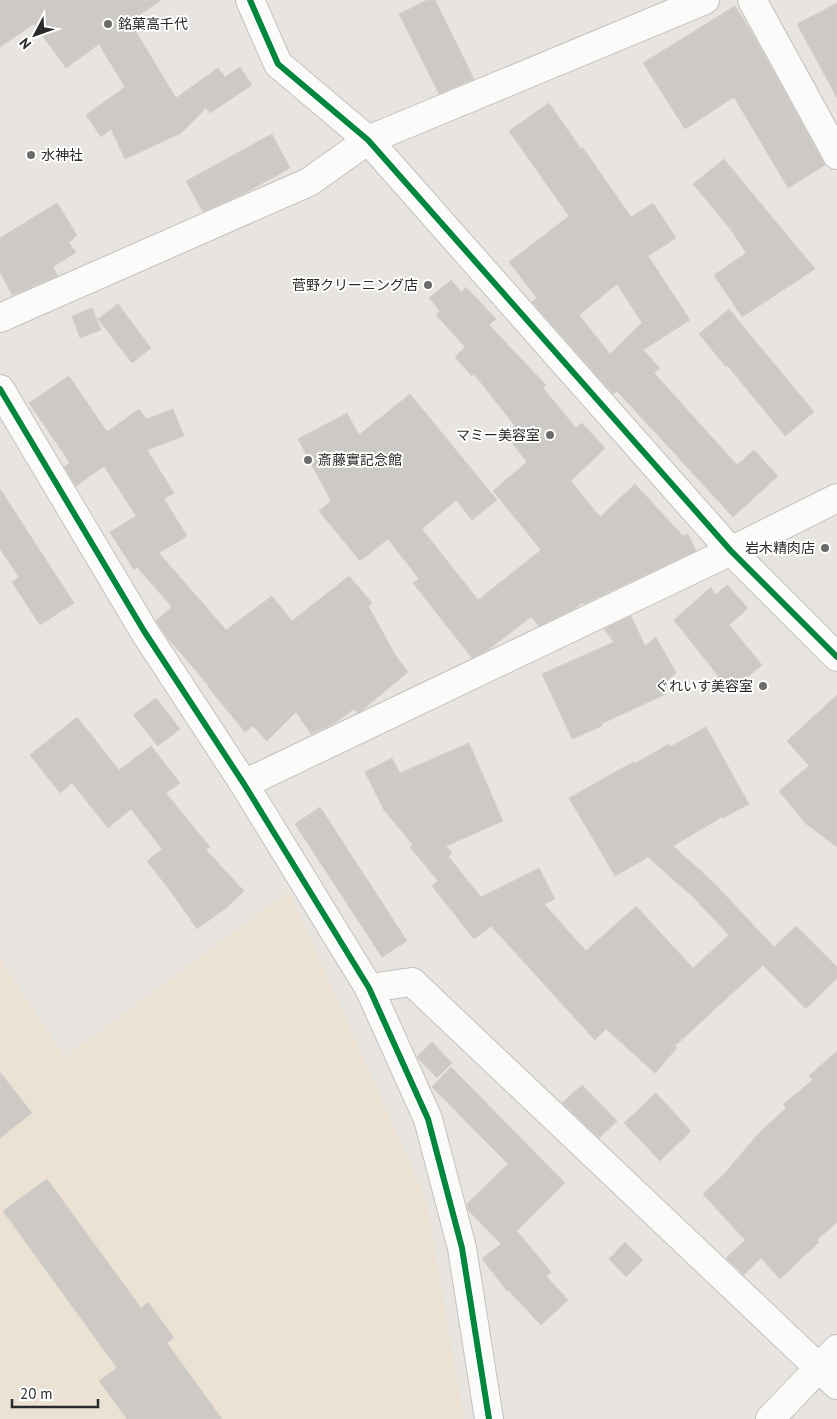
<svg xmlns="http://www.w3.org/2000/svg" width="837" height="1419" viewBox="0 0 837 1419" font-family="'PT Sans','Noto Sans JP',sans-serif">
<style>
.education{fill:#ebe2d4}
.building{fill:#cdcac6;stroke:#d3d0cc;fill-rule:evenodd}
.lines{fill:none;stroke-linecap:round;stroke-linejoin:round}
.minor-casing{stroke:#c2c1c1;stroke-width:30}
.minor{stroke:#fcfbfa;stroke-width:28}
.cycleway-casing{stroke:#fff;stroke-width:9}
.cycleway{stroke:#00873e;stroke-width:6}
.poi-dot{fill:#6c6b6a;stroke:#fff;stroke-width:2}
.labels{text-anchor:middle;stroke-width:4;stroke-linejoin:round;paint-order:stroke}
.poi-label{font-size:14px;fill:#2a2a2a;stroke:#fff;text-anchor:end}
</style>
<rect width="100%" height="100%" fill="#e8e4e0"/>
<!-- education -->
<path class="education" d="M 289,891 L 426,1199 L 464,1419 L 0,1419 L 0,958 L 65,1057 Z"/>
<!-- building -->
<g class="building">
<path d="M 0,0 L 161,0 L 130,22 L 176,98 L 218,68 L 225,77 L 240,67 L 252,85 L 210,113 L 206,108 L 181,133 L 125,159 L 111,129 L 101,137 L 86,115 L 125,87 L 99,44 L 66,68 L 34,24 L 0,47 Z"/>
<path d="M 427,0 L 435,0 L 474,79 L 439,94 L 399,14 Z"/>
<path d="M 837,3 L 837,98 L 797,24 Z"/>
<path d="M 735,6 L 751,31 L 825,165 L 788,188 L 734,97 L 685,129 L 643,63 Z"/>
<path d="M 549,103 L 581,149 L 583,148 L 631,217 L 653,203 L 676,238 L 648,256 L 690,320 L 643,350 L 660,368 L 654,373 L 737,465 L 754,450 L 778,476 L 733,517 L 617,391 L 613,394 L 612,393 L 532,302 L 537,298 L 509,262 L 569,216 L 509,131 ZM 617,284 L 642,323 L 610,354 L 579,315 Z"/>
<path d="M 272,134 L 290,168 L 245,193 L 203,212 L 186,181 Z"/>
<path d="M 724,159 L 815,269 L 742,317 L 714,275 L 746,253 L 731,230 L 693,184 Z"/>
<path d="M 57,203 L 77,235 L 69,243 L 76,252 L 53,267 L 58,276 L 12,295 L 0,272 L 0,238 Z"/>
<path d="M 451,280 L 461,292 L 466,287 L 496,319 L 489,325 L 546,385 L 543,388 L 576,428 L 582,423 L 605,448 L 571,481 L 600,517 L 635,484 L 683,536 L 688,534 L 696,551 L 583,604 L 582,603 L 574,609 L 539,626 L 531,617 L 489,649 L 472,658 L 413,583 L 419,579 L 388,539 L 360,561 L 319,511 L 331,501 L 298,439 L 347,413 L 359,435 L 410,394 L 497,500 L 472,520 L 456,500 L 422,529 L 478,600 L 541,550 L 493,491 L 527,462 L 505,434 L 515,426 L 474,374 L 472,376 L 455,357 L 465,347 L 436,315 L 440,311 L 429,298 Z"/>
<path d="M 118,304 L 151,348 L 132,363 L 98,319 Z"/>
<path d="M 92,308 L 101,330 L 80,338 L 72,316 Z"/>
<path d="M 729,309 L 814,412 L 785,436 L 727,365 L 726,367 L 699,334 Z"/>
<path d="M 69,376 L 107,432 L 139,409 L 147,419 L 173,409 L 184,436 L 147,450 L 174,493 L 164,499 L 187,536 L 159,553 L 226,630 L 272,596 L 292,621 L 349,576 L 372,603 L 368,606 L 396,656 L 408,672 L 361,711 L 357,713 L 354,709 L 333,724 L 311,734 L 296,712 L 267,741 L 253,726 L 245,732 L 208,687 L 209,686 L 165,635 L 156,621 L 172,607 L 137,567 L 134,570 L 110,532 L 136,516 L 104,466 L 76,486 L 64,467 L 70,463 L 29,403 Z"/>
<path d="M 0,489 L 74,603 L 40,625 L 12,582 L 19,577 L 0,549 Z"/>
<path d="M 727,585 L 748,608 L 729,625 L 762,665 L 730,691 L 674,620 L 711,587 L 715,595 Z"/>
<path d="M 631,616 L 645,646 L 656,637 L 676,673 L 662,685 L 666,694 L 601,724 L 602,726 L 572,739 L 542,674 L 614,642 L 604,629 Z"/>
<path d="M 837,695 L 837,847 L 805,823 L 779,791 L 809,766 L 787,741 Z"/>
<path d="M 156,698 L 180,729 L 158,746 L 133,715 Z"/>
<path d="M 77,717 L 119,770 L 151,746 L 180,783 L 166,793 L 210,847 L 206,850 L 244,891 L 226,908 L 197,929 L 172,893 L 147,861 L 162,849 L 131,809 L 108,828 L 72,783 L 60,793 L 30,755 Z"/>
<path d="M 706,727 L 749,804 L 723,818 L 722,817 L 673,846 L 713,882 L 774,947 L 796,926 L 837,967 L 837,978 L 806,1009 L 763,965 L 675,1046 L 677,1048 L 655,1073 L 606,1029 L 595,1040 L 491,926 L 474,939 L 432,886 L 438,881 L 410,847 L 413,845 L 384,810 L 365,772 L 392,758 L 400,773 L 469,743 L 503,821 L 446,846 L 452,853 L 448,856 L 481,897 L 539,868 L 555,899 L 544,904 L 586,951 L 636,906 L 693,968 L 729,935 L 693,897 L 648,857 L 615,876 L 569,798 L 633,762 L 634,764 L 669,744 L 670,747 Z"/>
<path d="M 320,807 L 407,941 L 382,957 L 295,824 Z"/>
<path d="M 432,1042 L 452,1063 L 437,1078 L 417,1057 Z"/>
<path d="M 837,1051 L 837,1222 L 817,1240 L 819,1242 L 780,1279 L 761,1258 L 744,1275 L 726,1258 L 745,1240 L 703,1194 L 725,1173 L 759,1133 L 786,1108 L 783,1104 L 813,1080 L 809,1076 Z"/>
<path d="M 451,1067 L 565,1183 L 517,1231 L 551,1272 L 546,1276 L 568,1300 L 541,1325 L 508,1290 L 507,1291 L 482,1259 L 501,1244 L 468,1210 L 467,1204 L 508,1164 L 432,1087 Z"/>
<path d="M 0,1072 L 32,1113 L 0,1138 Z"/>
<path d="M 582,1085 L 617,1121 L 599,1138 L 562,1103 Z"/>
<path d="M 656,1093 L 691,1131 L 660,1161 L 624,1123 Z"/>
<path d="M 47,1179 L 141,1308 L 148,1302 L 174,1338 L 167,1343 L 222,1419 L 127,1419 L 99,1381 L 117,1368 L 3,1211 Z"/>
<path d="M 625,1242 L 643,1260 L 626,1277 L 609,1259 Z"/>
</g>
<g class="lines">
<defs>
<g id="minor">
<path d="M 250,0 L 278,64 L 368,140 L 731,551 L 837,657"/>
<path d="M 752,0 L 837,155"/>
<path d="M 0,318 L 309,182 L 368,140 L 705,0"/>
<path d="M 0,389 L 144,631 L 244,784 L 369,988 L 428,1119 L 462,1248 L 489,1419"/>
<path d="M 244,784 L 731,551 L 837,498"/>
<path d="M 369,988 L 412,982 L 837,1385"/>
<path d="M 770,1419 L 837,1349"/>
</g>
</defs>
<!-- minor casing -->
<use href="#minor" class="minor-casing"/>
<!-- minor -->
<use href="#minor" class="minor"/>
<defs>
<g id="cycleway">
<path d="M 250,0 L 278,64 L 368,140 L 731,551 L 837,657"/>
<path d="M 0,389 L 144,631 L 244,784 L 369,988 L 428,1119 L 462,1248 L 489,1419"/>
</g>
</defs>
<!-- cycleway casing -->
<use href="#cycleway" class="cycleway-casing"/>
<!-- cycleway -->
<use href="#cycleway" class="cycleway"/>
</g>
<!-- markers -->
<g class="poi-dot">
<circle cx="108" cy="24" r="5"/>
<circle cx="31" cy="155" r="5"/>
<circle cx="428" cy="285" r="5"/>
<circle cx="550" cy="435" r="5"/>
<circle cx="308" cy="460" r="5"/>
<circle cx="825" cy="548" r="5"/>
<circle cx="763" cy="686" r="5"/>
</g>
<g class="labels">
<!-- poi labels -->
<g class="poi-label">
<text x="118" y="29" text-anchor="start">銘菓高千代</text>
<text x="41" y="160" text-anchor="start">水神社</text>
<text x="418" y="290">菅野クリーニング店</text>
<text x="540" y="440">マミー美容室</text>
<text x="318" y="465" text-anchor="start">斎藤實記念館</text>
<text x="815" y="553">岩木精肉店</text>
<text x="753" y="691">ぐれいす美容室</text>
</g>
</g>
<!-- north arrow -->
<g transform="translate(35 35) rotate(229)" stroke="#ffffff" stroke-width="4" paint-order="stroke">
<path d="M0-4L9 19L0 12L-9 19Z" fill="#2a2a2a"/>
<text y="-8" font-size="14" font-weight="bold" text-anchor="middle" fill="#2a2a2a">N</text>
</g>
<!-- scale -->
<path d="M12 1399v8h86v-8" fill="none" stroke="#2a2a2a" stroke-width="2.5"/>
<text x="20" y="1399" font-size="15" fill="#2a2a2a" stroke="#ffffff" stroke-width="4" paint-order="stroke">20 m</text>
</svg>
